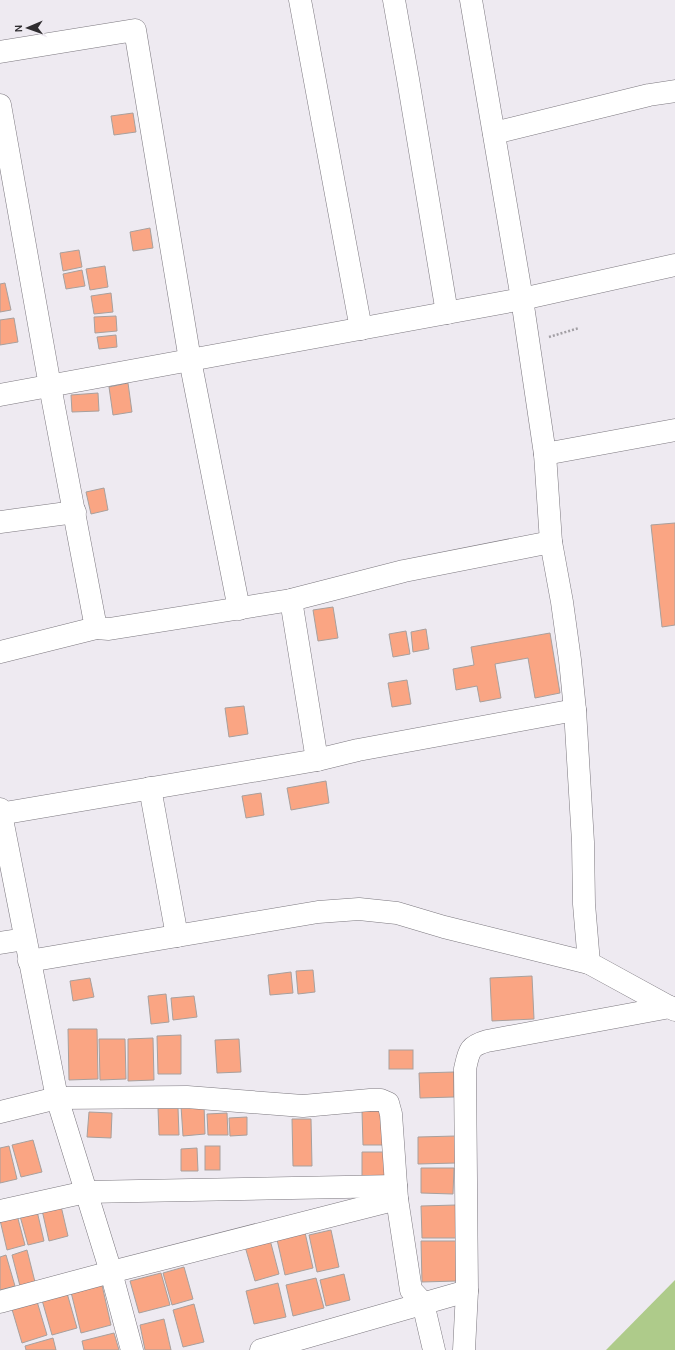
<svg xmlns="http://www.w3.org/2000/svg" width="675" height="1350" viewBox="0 0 675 1350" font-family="Karla,sans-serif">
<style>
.green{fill:#aecb8a}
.building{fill:#faa583;stroke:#a8a09d}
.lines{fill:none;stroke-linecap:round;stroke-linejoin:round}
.minor-casing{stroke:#7c787f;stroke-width:23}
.path{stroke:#a29fa4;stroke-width:2.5;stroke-dasharray:2 2;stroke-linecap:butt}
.minor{stroke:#fff;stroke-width:22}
</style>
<rect width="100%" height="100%" fill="#eeeaf1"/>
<!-- green -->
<path class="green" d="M 675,1280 L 675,1350 L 606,1350 Z"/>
<!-- building -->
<g class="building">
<path d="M 133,113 L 136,132 L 114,135 L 111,116 Z"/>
<path d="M 150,228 L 153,248 L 133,251 L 130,232 Z"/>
<path d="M 79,250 L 82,267 L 63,271 L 60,253 Z"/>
<path d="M 105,266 L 108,287 L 90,290 L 86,269 Z"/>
<path d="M 82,270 L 85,286 L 66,289 L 63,274 Z"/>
<path d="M 5,283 L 11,310 L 0,312 L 0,284 Z"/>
<path d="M 111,293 L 113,312 L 94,314 L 91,296 Z"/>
<path d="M 116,316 L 117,331 L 95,333 L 94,317 Z"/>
<path d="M 14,318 L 18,342 L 0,345 L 0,320 Z"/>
<path d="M 116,335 L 117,347 L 99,349 L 97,337 Z"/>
<path d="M 128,383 L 132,412 L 113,415 L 109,387 Z"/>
<path d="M 98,393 L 99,411 L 72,412 L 71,395 Z"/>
<path d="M 104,488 L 108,510 L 91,514 L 86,492 Z"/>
<path d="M 675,523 L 675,625 L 662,627 L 651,525 Z"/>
<path d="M 333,607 L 338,638 L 318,641 L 313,610 Z"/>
<path d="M 426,629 L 429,649 L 413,652 L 411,632 Z"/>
<path d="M 406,631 L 410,654 L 393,657 L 389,634 Z"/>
<path d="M 550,633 L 560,693 L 535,698 L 528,658 L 495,664 L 501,698 L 480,702 L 477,686 L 456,690 L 453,669 L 474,665 L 471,647 Z"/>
<path d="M 407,680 L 411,704 L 392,707 L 388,683 Z"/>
<path d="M 244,706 L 248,734 L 229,737 L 225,708 Z"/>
<path d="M 326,781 L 329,803 L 291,810 L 287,788 Z"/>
<path d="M 261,793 L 264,815 L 246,818 L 242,796 Z"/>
<path d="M 313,970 L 315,992 L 298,994 L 296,971 Z"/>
<path d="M 291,972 L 293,993 L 270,995 L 268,975 Z"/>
<path d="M 532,976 L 534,1019 L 492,1021 L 490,978 Z"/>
<path d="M 90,978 L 94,997 L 73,1001 L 70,981 Z"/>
<path d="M 166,994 L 169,1022 L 151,1024 L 148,996 Z"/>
<path d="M 194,996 L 197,1017 L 173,1020 L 171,998 Z"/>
<path d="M 68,1029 L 97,1029 L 98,1079 L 69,1080 Z"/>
<path d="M 181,1035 L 181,1074 L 158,1074 L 157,1036 Z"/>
<path d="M 153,1038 L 154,1080 L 128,1081 L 128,1039 Z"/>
<path d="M 99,1039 L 125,1039 L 126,1079 L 100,1080 Z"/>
<path d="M 239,1039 L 241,1072 L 217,1073 L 215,1040 Z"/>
<rect x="389" y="1050" width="24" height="19"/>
<path d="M 454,1072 L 454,1097 L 420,1098 L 419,1073 Z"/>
<path d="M 204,1105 L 205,1134 L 183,1136 L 181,1106 Z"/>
<path d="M 158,1108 L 178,1108 L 179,1135 L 159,1135 Z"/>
<path d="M 362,1111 L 388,1111 L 389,1145 L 363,1145 Z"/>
<path d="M 89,1112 L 112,1113 L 111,1138 L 87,1137 Z"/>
<path d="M 227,1113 L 228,1135 L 208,1135 L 207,1114 Z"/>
<path d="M 247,1117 L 247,1135 L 230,1136 L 229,1118 Z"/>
<path d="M 292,1119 L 311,1119 L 312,1166 L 293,1166 Z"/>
<path d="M 456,1136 L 456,1163 L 418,1164 L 418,1137 Z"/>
<path d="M 33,1140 L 42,1172 L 21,1177 L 12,1145 Z"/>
<path d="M 9,1146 L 17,1179 L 0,1183 L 0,1148 Z"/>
<rect x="205" y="1146" width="15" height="24"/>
<path d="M 197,1148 L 198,1171 L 181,1171 L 181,1149 Z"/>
<path d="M 362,1152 L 387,1152 L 387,1178 L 362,1179 Z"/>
<path d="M 421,1168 L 454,1168 L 453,1194 L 421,1193 Z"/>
<path d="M 456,1205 L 456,1238 L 422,1238 L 421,1206 Z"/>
<path d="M 61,1206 L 68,1236 L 49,1241 L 42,1210 Z"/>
<path d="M 37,1211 L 44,1241 L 28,1245 L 20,1216 Z"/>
<path d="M 17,1215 L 25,1245 L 7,1250 L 0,1220 Z"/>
<path d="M 304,1228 L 313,1268 L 285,1275 L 276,1235 Z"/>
<path d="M 331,1230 L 339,1267 L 317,1272 L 309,1235 Z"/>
<path d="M 269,1236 L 279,1274 L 255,1281 L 244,1243 Z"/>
<path d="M 421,1241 L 456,1241 L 457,1281 L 422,1282 Z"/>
<path d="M 27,1250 L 35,1282 L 20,1286 L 12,1255 Z"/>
<path d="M 6,1255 L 15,1286 L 0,1290 L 0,1257 Z"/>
<path d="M 184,1267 L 193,1299 L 172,1305 L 163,1273 Z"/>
<path d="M 161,1273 L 170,1305 L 139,1313 L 130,1281 Z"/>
<path d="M 344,1274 L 350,1300 L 326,1306 L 320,1280 Z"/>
<path d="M 316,1278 L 324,1308 L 293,1316 L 286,1285 Z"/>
<path d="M 278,1283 L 286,1317 L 254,1324 L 246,1291 Z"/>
<path d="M 102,1285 L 111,1325 L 81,1333 L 71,1292 Z"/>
<path d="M 67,1293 L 77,1328 L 52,1335 L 42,1300 Z"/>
<path d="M 36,1298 L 47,1335 L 22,1343 L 11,1306 Z"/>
<path d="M 194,1304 L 204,1342 L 183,1347 L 173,1310 Z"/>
<path d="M 164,1319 L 171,1350 L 145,1350 L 140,1325 Z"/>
<path d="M 114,1333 L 119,1350 L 84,1350 L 82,1341 Z"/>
<path d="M 53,1338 L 56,1350 L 26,1350 L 25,1346 Z"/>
</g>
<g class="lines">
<defs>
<g id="minor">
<path d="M 300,0 L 361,329"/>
<path d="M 394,0 L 408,79 L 447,313"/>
<path d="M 471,0 L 522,299 L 545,454 L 551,542 L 562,602 L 570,660 L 575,710 L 583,842 L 584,904 L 589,963 L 675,1010"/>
<path d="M 0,52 L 135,30 L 190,360 L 239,609"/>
<path d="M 0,105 L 50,386 L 96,628 L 109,629 L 291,600 L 404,571 L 551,542"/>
<path d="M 494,133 L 649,95 L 675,91"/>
<path d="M 0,395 L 522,299 L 675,265"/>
<path d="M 545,454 L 675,430"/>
<path d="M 0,522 L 75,512"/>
<path d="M 291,600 L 317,760"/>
<path d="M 0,652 L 96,628"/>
<path d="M 150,788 L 177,936"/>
<path d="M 0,809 L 57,1098 L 111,1272 L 132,1350"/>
<path d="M 0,814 L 317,760 L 358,750 L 575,710"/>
<path d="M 0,943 L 25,939"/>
<path d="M 29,961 L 318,912 L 359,909 L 397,913 L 444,927 L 589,963"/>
<path d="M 0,1112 L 57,1098 L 187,1097 L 303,1106 L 370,1100 L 381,1100 L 388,1103 L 391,1114 L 397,1199 L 411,1290 L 423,1303 L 434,1350"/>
<path d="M 0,1211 L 86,1192 L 396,1186"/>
<path d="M 0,1302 L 111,1272 L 397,1199"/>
<path d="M 261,1350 L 467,1291"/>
<path d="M 464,1350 L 467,1291 L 465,1069 C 469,1051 469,1046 487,1041 L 670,1007"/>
</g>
</defs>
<!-- minor casing -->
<use href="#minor" class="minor-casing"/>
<!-- path -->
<path class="path" d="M 549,337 L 579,328"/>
<!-- minor -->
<use href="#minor" class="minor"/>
</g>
<!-- north arrow -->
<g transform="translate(28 28) rotate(268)" stroke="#eeeaf1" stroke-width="3" paint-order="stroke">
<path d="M0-3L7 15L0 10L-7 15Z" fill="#2f2d30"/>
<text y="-6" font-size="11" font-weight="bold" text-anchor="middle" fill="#2f2d30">N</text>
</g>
</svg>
